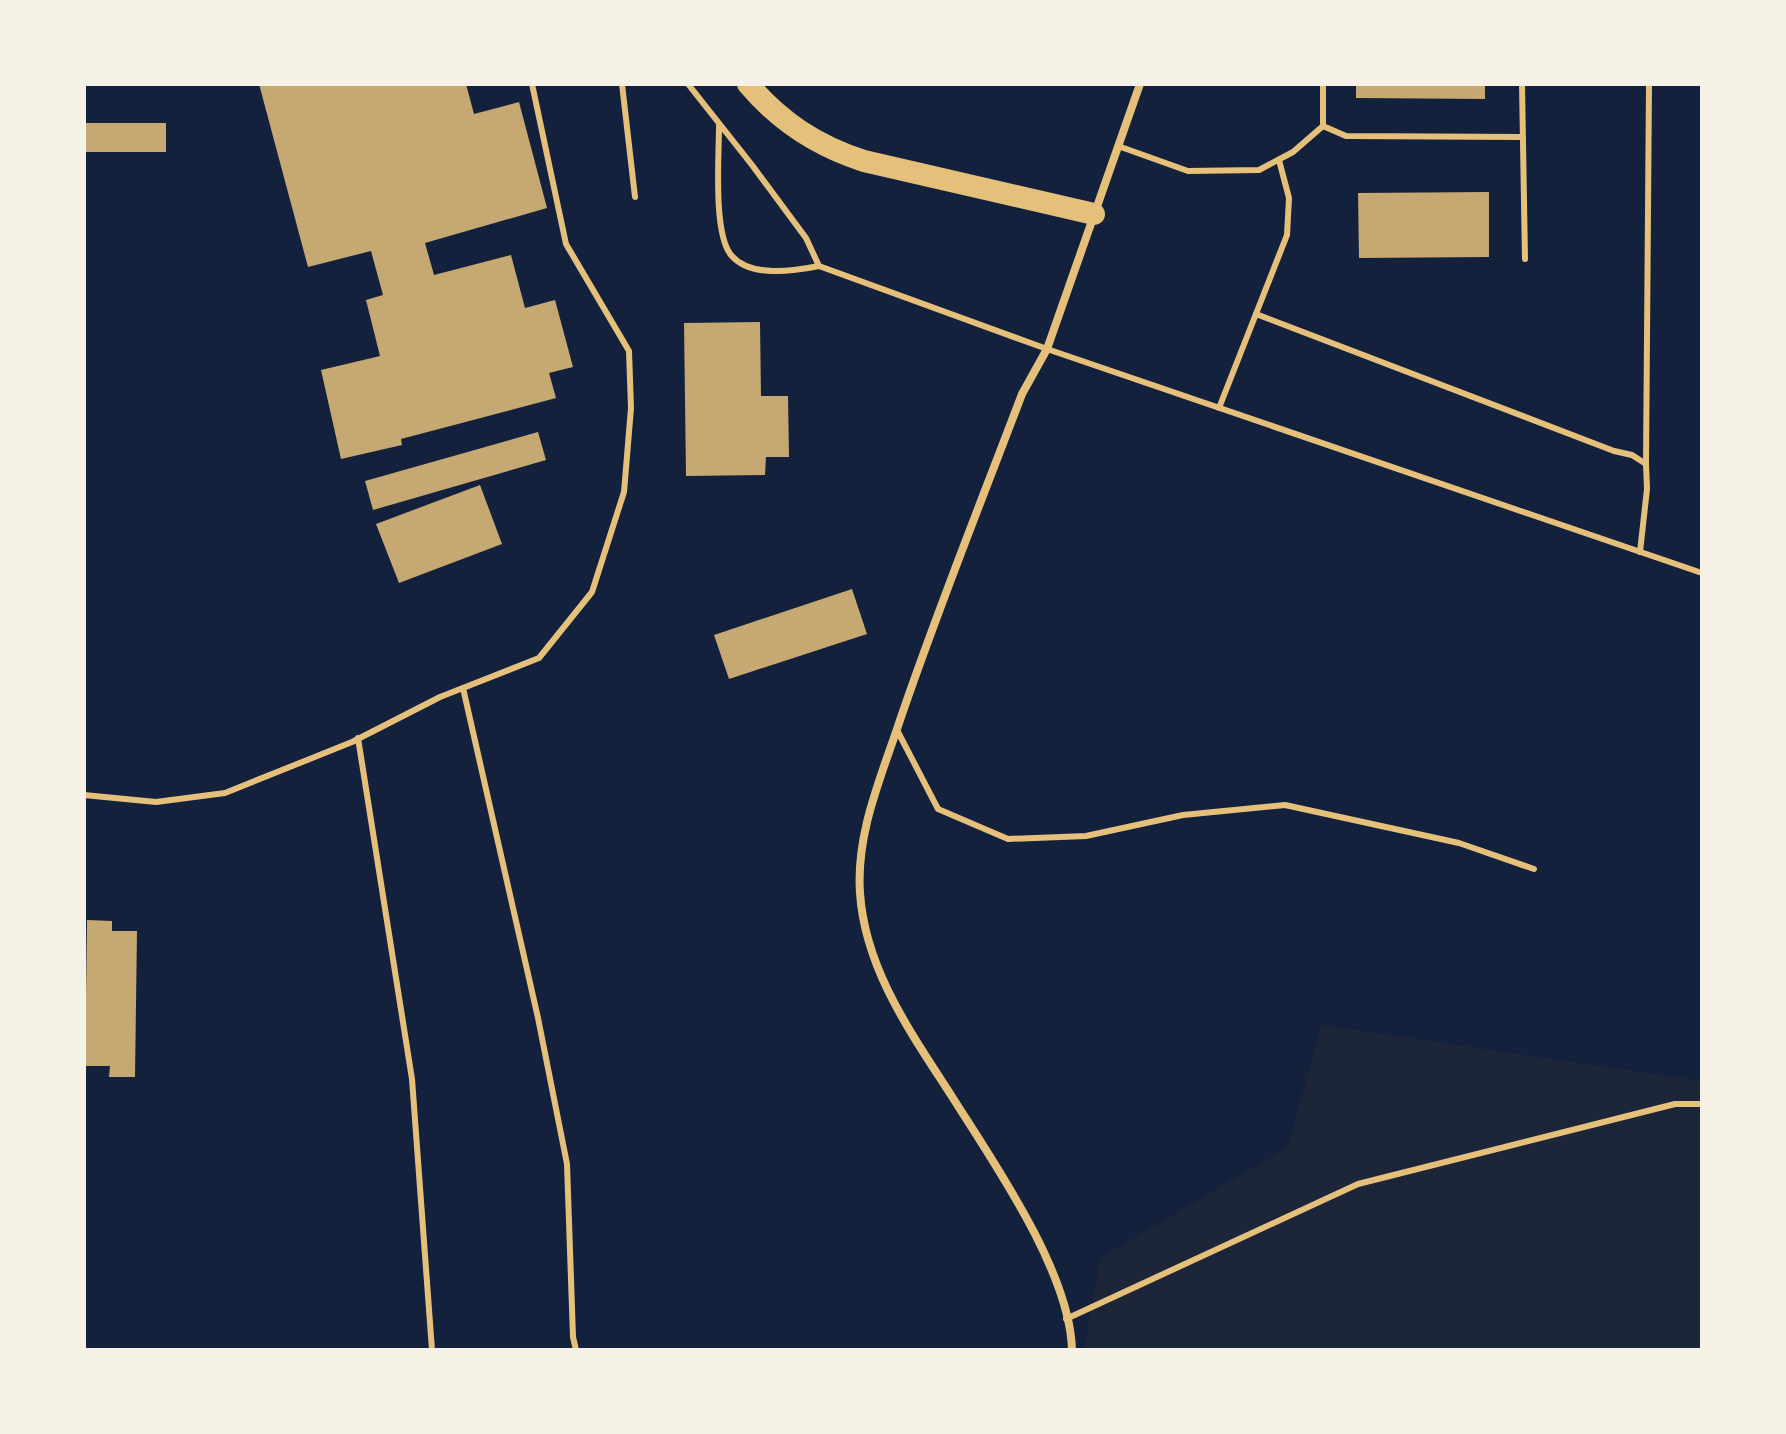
<svg xmlns="http://www.w3.org/2000/svg" width="1786" height="1434" viewBox="0 0 1786 1434" font-family="'Source Sans 3',sans-serif">
<style>
.green{fill:#1d2539}
.building{fill:#c6a872}
.lines{fill:none;stroke-linecap:round;stroke-linejoin:round}
.service{stroke:#e5c07b;stroke-width:6}
.minor{stroke:#e5c07b;stroke-width:8}
.trunk{stroke:#e5c07b;stroke-width:22}
</style>
<rect width="100%" height="100%" fill="#14213d"/>
<!-- green -->
<path class="green" d="M 1321,1025 L 1702,1081 L 1702,1350 L 1084,1350 L 1100,1258 L 1288,1147 Z"/>
<!-- building -->
<g class="building">
<path d="M 259,84 L 466,84 L 474,114 L 519,102 L 547,208 L 425,243 L 434,275 L 511,255 L 525,308 L 555,300 L 573,367 L 549,373 L 556,398 L 401,439 L 402,445 L 341,459 L 321,370 L 380,356 L 366,300 L 383,295 L 371,251 L 308,267 Z"/>
<path d="M 1356,84 L 1485,84 L 1485,99 L 1356,98 Z"/>
<rect x="84" y="123" width="82" height="29"/>
<path d="M 1489,192 L 1489,257 L 1359,258 L 1358,193 Z"/>
<path d="M 760,322 L 761,396 L 788,396 L 789,457 L 766,457 L 765,475 L 686,476 L 684,323 Z"/>
<path d="M 538,432 L 546,460 L 373,510 L 365,481 Z"/>
<path d="M 480,485 L 502,544 L 399,583 L 376,524 Z"/>
<path d="M 852,589 L 867,634 L 729,679 L 714,635 Z"/>
<path d="M 87,920 L 112,921 L 112,931 L 137,931 L 135,1077 L 109,1077 L 110,1066 L 85,1066 Z"/>
</g>
<g class="lines">
<!-- service -->
<g class="service">
<path d="M 622,84 L 635,197"/>
<path d="M 688,84 L 752,165 L 806,238 L 819,266"/>
<path d="M 1522,84 L 1525,259"/>
<path d="M 719,126 C 719,156 713,233 731,255 C 750,278 794,271 819,266 L 1047,349 L 1702,573"/>
<path d="M 1323,126 L 1346,136 L 1522,137"/>
<path d="M 1118,146 L 1188,171 L 1259,170 L 1293,152 L 1323,126 L 1323,84"/>
<path d="M 1256,314 L 1614,451 L 1632,455 L 1646,464 L 1647,489 L 1640,552"/>
<path d="M 1219,408 L 1287,235 L 1289,198 L 1279,160"/>
<path d="M 1646,464 L 1649,84"/>
<path d="M 463,688 L 538,1018 L 567,1164 L 573,1337 L 576,1350"/>
<path d="M 897,730 L 938,809 L 1008,839 L 1086,836 L 1183,815 L 1285,805 L 1459,843 L 1534,869"/>
<path d="M 358,738 L 412,1079 L 432,1350"/>
<path d="M 84,795 L 156,802 L 225,793 L 352,742 L 440,697 L 539,658 L 592,592 L 624,492 L 631,408 L 629,351 L 566,244 L 532,84"/>
<path d="M 1066,1319 L 1358,1184 L 1675,1104 L 1702,1104"/>
</g>
<!-- minor -->
<path class="minor" d="M 1072,1350 C 1070,1271 993,1162 951,1095 C 911,1033 865,969 860,893 C 856,836 879,782 897,729 C 935,616 980,505 1022,394 L 1047,349 L 1140,84"/>
<!-- trunk -->
<path class="trunk" d="M 748,84 C 780,122 817,146 864,161 L 1094,214"/>
</g>
<!-- border -->
<rect width="1786" height="1434" fill="none" stroke="#f6f1e7" stroke-width="172"/>
</svg>
